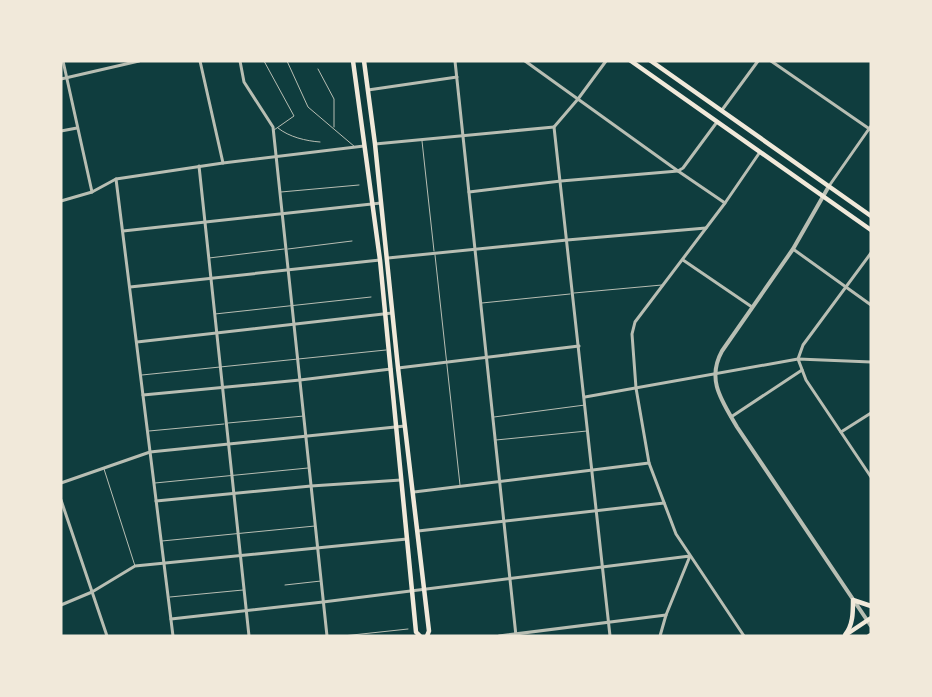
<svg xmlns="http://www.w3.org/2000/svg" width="932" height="697" viewBox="0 0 932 697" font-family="'DM Sans',sans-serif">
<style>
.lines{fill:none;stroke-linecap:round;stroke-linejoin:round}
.service{stroke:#b8beb3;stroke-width:1}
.minor{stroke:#b8beb3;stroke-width:3}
.tertiary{stroke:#b8beb3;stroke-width:4}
.secondary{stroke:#f1e9da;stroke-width:4.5}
.primary{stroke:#f1e9da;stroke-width:4.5}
</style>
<rect width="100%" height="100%" fill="#0f3d3e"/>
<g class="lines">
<!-- service -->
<g class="service">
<path d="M 264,61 L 294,116 L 274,130"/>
<path d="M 287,61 L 308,107 L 355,147"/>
<path d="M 318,69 L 334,99 L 334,127"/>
<path d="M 278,128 C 289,137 306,141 320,142"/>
<path d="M 422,141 L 434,251"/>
<path d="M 281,192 L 359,185"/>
<path d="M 288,249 L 352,241"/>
<path d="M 435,255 L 460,485"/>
<path d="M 209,258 L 284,249"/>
<path d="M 574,293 L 662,285"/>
<path d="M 482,303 L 570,294"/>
<path d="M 215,314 L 371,297"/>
<path d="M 142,375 L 386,350"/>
<path d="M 494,417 L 585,405"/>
<path d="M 228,423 L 304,416"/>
<path d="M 149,431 L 224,424"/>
<path d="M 496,440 L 587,431"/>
<path d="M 104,469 L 135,566"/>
<path d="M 155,483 L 308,468"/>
<path d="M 162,541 L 315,526"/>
<path d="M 285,585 L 321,581"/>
<path d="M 170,597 L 243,590"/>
<path d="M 343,636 L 408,629"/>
</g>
<!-- minor -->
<g class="minor">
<path d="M 63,61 L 92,192"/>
<path d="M 200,61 L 223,163"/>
<path d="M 240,61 L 244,82 L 273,127 L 327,636"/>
<path d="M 455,61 L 516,636"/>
<path d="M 525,61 L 678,171 L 725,203"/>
<path d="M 606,61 L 578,99 L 554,127 L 610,636"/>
<path d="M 771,61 L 871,130"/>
<path d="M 61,79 L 139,61"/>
<path d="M 368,90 L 457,77"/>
<path d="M 722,110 L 758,61"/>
<path d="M 61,131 L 77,128"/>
<path d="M 375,144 L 554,127"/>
<path d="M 199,166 L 249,636"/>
<path d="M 116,179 L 173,636"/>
<path d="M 829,186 L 871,126"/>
<path d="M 469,192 L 561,181 L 678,171 L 683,168 L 717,122"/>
<path d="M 61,201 L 92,192 L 116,179 L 223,163 L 364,146"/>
<path d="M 123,231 L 381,203"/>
<path d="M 793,249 L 871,305"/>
<path d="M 388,258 L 567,240 L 706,228"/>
<path d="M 683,260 L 752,307"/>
<path d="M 130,287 L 380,260"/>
<path d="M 137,342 L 392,313"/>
<path d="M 798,359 L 806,380 L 871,477"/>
<path d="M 798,359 L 803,345 L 871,253"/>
<path d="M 398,368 L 579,346"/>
<path d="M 143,395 L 300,380 L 391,369"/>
<path d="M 585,397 L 798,359 L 871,362"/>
<path d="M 731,417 L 802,370"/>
<path d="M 841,432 L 871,413"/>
<path d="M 61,483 L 150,452 L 405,426"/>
<path d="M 414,492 L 649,463"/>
<path d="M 61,500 L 107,636"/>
<path d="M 156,501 L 311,486 L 401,480"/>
<path d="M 418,531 L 664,503"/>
<path d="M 61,605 L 92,592 L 135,566 L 407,539"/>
<path d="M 171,619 L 323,602 L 690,556 L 666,615 L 660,636"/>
<path d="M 499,636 L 666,615"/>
<path d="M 744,636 L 676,534 L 649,463 L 636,388 L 632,334 L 635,322 L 725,203 L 760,152"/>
</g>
<!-- tertiary -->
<path class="tertiary" d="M 829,186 L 793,249 L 722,351 C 706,380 722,401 737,427 L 871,626"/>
<!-- secondary -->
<g class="secondary">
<path d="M 353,61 L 380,260 L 416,632 L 420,636"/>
<path d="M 364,61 L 375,144 L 398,368 L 429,631 L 427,636"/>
</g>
<!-- primary -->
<g class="primary">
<path d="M 631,61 L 871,230"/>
<path d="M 651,61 L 871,216"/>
<path d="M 847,634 L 871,618"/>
<path d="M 845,635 C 853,625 853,613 853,600 L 871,606"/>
<path d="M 869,636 L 871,635"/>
</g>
</g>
<!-- border -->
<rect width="932" height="697" fill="none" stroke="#f1e9da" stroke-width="125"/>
</svg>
